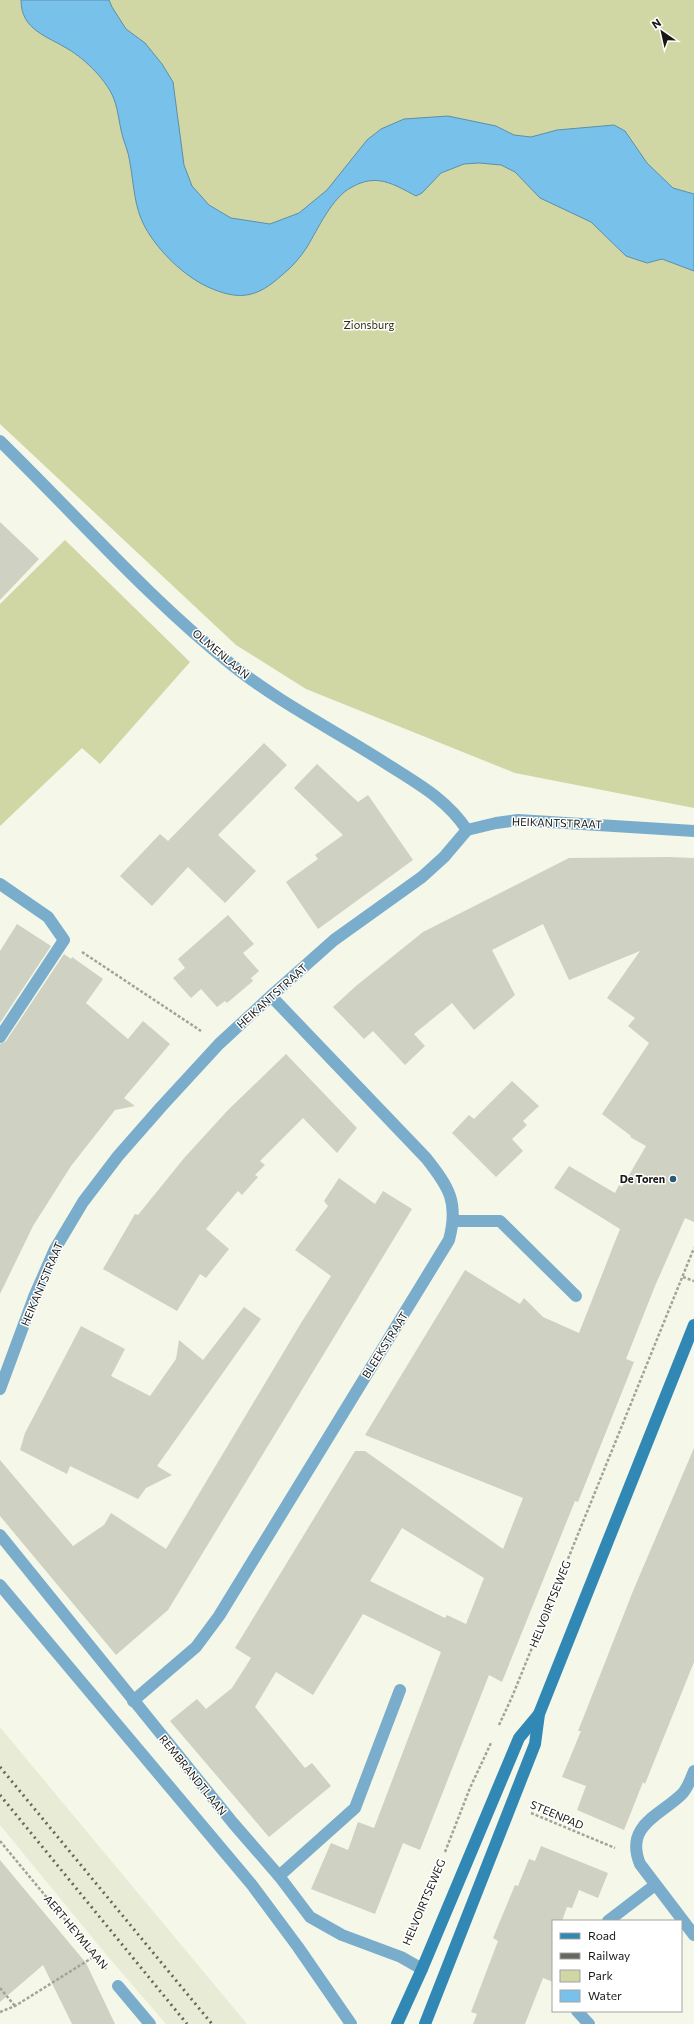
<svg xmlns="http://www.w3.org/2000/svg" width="694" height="2024" viewBox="0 0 694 2024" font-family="Commissioner,sans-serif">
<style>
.built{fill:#e8ecd6}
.green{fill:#d0d7a4}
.water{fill:#78c1eb;stroke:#5b8faa}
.building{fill:#cfd1c3;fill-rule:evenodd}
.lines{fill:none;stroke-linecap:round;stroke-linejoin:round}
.path{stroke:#a3a499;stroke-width:2.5;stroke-dasharray:3 2;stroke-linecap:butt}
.service{stroke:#7aadcb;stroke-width:12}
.minor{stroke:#7aadcb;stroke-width:12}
.secondary{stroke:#3188b4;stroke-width:12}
.rail{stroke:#66675f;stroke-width:3;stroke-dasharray:2 4;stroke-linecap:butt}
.poi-dot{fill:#275c78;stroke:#fff;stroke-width:1.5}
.labels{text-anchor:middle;stroke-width:3;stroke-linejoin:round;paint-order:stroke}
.park-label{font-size:11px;fill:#2b2e0e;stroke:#fff}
.street-label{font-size:11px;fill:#181914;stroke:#fff}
.poi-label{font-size:11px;font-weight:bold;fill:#181914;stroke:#fff;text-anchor:end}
</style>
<rect width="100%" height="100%" fill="#f5f7e8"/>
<!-- built -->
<path class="built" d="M 0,1727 L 33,1767 L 247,2024 L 166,2024 L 105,1953 L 0,1825 Z"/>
<!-- green -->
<g class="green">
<path d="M 0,0 L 694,0 L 694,808 L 515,773 L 306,689 L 236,645 L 0,424 Z"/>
<path d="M 65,540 L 190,662 L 100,764 L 82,748 L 0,826 L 0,604 Z"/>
</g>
<!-- water -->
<path class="water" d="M 21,0 L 109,0 L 112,7 L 126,29 L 145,43 L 162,64 L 173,82 L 184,165 L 192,186 L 209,205 L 231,218 L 270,224 L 299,213 L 327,190 L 367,140 L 381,129 L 404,119 L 448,116 L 496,126 L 514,135 L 531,137 L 557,130 L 614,125 L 625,131 L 647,163 L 673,188 L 694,194 L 694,271 L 662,259 L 647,263 L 626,256 L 591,222 L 540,198 L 515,172 L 501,165 L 479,163 L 464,164 L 441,173 L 422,193 L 416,196 C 393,184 377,173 352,187 C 332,197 318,229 307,247 C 300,258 292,267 282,275 C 257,298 239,301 208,287 C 184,276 158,251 145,227 C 134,207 134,185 130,163 C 129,152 123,141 121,130 C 119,121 118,111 115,102 C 109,82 85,59 68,49 C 47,36 21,30 21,0 Z"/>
<!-- building -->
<g class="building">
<path d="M 0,522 L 39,559 L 0,600 Z"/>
<path d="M 264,743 L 287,765 L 218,835 L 256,871 L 225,903 L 188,867 L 152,906 L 120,876 L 160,834 L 168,841 Z"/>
<path d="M 317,764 L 358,802 L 368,795 L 413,860 L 318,929 L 286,882 L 318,859 L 315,855 L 343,835 L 294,788 Z"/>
<path d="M 668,857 L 694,858 L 694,1222 L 685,1218 L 655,1286 L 626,1359 L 634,1362 L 578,1502 L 575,1501 L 502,1682 L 489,1675 L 420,1850 L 403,1843 L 375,1914 L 311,1889 L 331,1843 L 348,1850 L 358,1822 L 374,1828 L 441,1652 L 363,1614 L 313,1695 L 276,1672 L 255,1707 L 305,1768 L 312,1763 L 331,1786 L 269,1837 L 170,1721 L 197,1699 L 206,1709 L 232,1688 L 251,1658 L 235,1648 L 355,1451 L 365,1451 L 503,1549 L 523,1498 L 365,1435 L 465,1270 L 520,1304 L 524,1298 L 543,1317 L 579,1333 L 620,1229 L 554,1188 L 569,1166 L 615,1193 L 619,1185 L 622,1187 L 646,1146 L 630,1137 L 631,1136 L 602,1114 L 649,1043 L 628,1026 L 635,1018 L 607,998 L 640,951 L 569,980 L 543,924 L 492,950 L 515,995 L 474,1030 L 452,1003 L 414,1034 L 425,1046 L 405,1065 L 373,1031 L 364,1039 L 333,1007 L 356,986 L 423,932 L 569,858 ZM 402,1528 L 484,1578 L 466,1624 L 447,1615 L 445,1618 L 370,1581 Z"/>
<path d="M 228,915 L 254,944 L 243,953 L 259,971 L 251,978 L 253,981 L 227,1003 L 225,1001 L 217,1007 L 201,989 L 191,998 L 173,978 L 185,968 L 178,959 Z"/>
<path d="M 17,924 L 51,946 L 0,1023 L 0,951 Z"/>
<path d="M 64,954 L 71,959 L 72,957 L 103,979 L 86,1003 L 128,1039 L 143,1021 L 170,1044 L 124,1098 L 135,1106 L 115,1110 L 71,1166 L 33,1226 L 0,1294 L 0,1044 L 6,1041 Z"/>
<path d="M 286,1054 L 357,1128 L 337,1153 L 303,1118 L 260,1161 L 265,1165 L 255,1175 L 258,1177 L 242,1195 L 238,1191 L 206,1229 L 229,1249 L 206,1278 L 200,1274 L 177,1311 L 103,1269 L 135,1214 L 138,1215 L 185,1157 L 229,1109 Z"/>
<path d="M 512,1081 L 539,1106 L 523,1121 L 527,1125 L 512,1139 L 523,1151 L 496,1177 L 452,1133 L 469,1115 L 474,1119 Z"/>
<path d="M 339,1178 L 375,1204 L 383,1191 L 412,1209 L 168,1610 L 116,1655 L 0,1516 L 0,1460 L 73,1546 L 104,1525 L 111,1513 L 166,1549 L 301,1323 L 331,1276 L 295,1250 L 328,1206 L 324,1201 Z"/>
<path d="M 244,1307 L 261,1319 L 157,1466 L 172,1475 L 146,1488 L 138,1499 L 70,1466 L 67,1474 L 20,1450 L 25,1433 L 81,1326 L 125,1349 L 111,1376 L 150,1396 L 176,1359 L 179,1340 L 203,1360 Z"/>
<path d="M 694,1448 L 694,1662 L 645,1784 L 643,1782 L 624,1830 L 577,1810 L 586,1786 L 562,1777 L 581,1731 L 578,1731 L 584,1716 L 633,1591 Z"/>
<path d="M 541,1846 L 608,1873 L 598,1898 L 579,1890 L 572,1908 L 567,1907 L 562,1921 L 553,1921 L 553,1982 L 543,1978 L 525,2024 L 473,2024 L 477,2014 L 471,2012 L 498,1941 L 493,1938 L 515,1885 L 518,1886 L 529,1859 L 535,1861 Z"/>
<path d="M 0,1860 L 86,1963 L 115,2024 L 72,2024 L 43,1965 L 0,2002 Z"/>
</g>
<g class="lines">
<!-- path -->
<g class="path">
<path d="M 82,952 L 201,1031"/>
<path d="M 683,1277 L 694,1281"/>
<path d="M 499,1725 L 512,1697 L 694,1248"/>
<path d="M 531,1813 L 615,1848"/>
<path d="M 0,1841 L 106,1969"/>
<path d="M 445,1852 L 470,1788 L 491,1743"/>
<path d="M 409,1937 L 418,1911 L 428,1892"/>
<path d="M 0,1988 L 15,2006"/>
<path d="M 0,2012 L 15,2006 L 95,1956"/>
</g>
<!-- service -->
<g class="service">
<path d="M 454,1221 L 500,1221 L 576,1296"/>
<path d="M 0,1585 L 252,1885 L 298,1947 L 351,2024"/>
<path d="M 279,1876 L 355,1808 L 400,1690"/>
</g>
<!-- minor -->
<g class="minor">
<path d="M 0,441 C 77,516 148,598 232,665 C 281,704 338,732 390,766 C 420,785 447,800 467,830"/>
<path d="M 0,884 L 48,917 L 64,940 L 0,1037"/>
<path d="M 0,1389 L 34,1297 L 55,1249 L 83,1202 L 118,1156 L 161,1107 L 219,1044 L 271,996 L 334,940 L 422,877 L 444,857 L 467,830 L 496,823 L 518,820 L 694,831"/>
<path d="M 0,1535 L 233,1823 L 279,1876 L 310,1917 L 342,1935 L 401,1957 L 422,1969"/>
<path d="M 133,1701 L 196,1647 L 219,1616 L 449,1240 C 459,1202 449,1187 426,1158 L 271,996"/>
<path d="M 694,1771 C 691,1778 688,1788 682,1794 C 661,1815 624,1825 640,1864 L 694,1935"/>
<path d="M 608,1921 L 655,1885"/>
<path d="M 118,1986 L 150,2024"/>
<path d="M 577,2011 L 589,2024"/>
</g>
<!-- secondary -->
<g class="secondary">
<path d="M 397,2024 L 422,1969 L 519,1738 L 539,1714"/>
<path d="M 425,2024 L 535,1744 L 539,1714 L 694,1325"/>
</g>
<!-- rail -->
<g class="rail">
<path d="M 0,1767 L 212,2024"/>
<path d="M 0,1795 L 187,2024"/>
</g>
</g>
<!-- markers -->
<circle class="poi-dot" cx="673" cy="1179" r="4"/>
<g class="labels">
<!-- park labels -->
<g class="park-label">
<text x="369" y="329">Zionsburg</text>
</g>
<!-- street labels -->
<g class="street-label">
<text transform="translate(221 654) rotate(40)" y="4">OLMENLAAN</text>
<text transform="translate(557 823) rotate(2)" y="4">HEIKANTSTRAAT</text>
<text transform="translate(272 996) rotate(-42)" y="4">HEIKANTSTRAAT</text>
<text transform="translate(42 1284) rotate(-67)" y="4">HEIKANTSTRAAT</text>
<text transform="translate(385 1345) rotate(-58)" y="4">BLEEKSTRAAT</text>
<text transform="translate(550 1604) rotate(-68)" y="4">HELVOIRTSEWEG</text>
<text transform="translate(193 1775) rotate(51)" y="4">REMBRANDTLAAN</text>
<text transform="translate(557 1815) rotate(23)" y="4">STEENPAD</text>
<text transform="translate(424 1902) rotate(-67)" y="4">HELVOIRTSEWEG</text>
<text transform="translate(76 1932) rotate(50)" y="4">AERT HEYMLAAN</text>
</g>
<!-- poi labels -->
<g class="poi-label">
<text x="665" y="1183">De Toren</text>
</g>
</g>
<!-- legend -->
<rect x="552" y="1920" width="130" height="92" fill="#ffffff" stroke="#a3a3a1"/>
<rect x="560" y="1933" width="20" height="6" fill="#3188b4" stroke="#a3a3a1"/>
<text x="588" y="1940" font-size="12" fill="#181914">Road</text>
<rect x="560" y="1953" width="20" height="6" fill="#66675f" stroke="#a3a3a1"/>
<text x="588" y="1960" font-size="12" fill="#181914">Railway</text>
<rect x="560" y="1970" width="20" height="12" fill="#d0d7a4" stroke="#a3a3a1"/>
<text x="588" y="1980" font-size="12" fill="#181914">Park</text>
<rect x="560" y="1990" width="20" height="12" fill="#78c1eb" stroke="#a3a3a1"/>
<text x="588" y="2000" font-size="12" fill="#181914">Water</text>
<!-- north arrow -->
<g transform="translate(662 32) rotate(326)" stroke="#ffffff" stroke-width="3" paint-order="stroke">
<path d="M0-3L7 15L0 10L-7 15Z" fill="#181914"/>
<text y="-6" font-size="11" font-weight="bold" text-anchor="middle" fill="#181914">N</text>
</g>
</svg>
